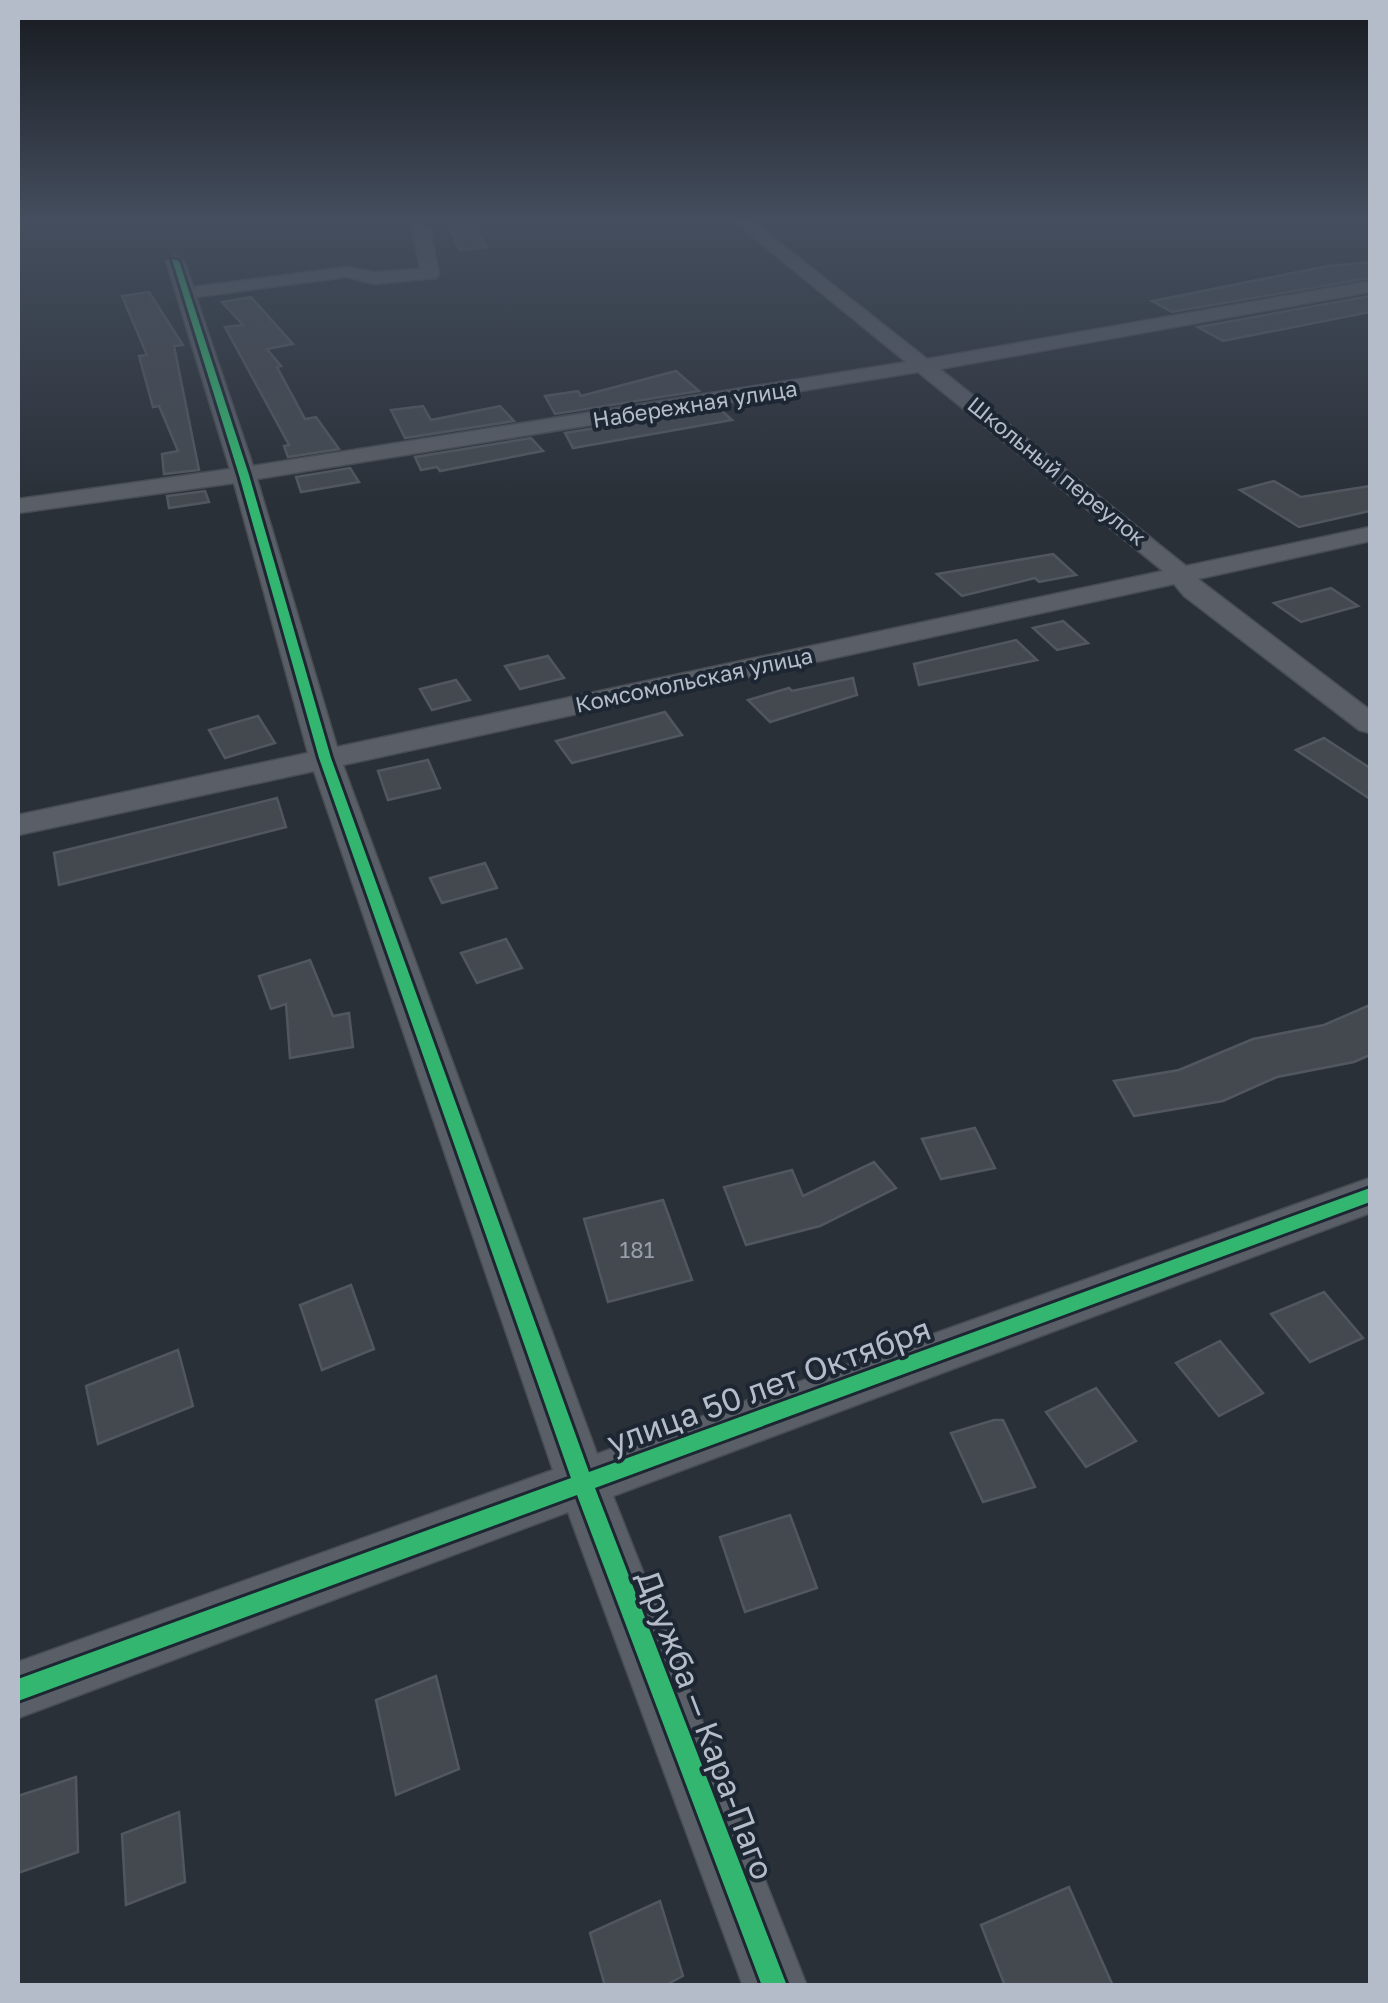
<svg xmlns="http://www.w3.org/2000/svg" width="1388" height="2003" viewBox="0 0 1388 2003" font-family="'Golos Text',sans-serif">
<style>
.building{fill:#444950;stroke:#52575f;stroke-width:2.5}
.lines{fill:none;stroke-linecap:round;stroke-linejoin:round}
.minor-casing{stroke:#484c53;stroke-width:3}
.minor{fill:#5a5e66;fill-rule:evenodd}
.cycleway-casing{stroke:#1d2633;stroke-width:6}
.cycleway{fill:#33b770;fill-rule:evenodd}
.labels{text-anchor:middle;stroke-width:8;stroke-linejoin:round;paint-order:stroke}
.far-street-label{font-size:22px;fill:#b4bcc9;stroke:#1d2633}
.number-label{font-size:22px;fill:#989fab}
.near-street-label{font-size:32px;fill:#b4bcc9;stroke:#1d2633}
</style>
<rect width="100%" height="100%" fill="#2a3038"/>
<!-- building -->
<g class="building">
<path d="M 472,221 L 487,247 L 460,250 L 447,224 Z"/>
<path d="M 1370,262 L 1370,278 L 1172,312 L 1152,301 L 1328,266 Z"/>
<path d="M 149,292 L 183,345 L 174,346 L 199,470 L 164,474 L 162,454 L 178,451 L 159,406 L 153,407 L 139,356 L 147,355 L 122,296 Z"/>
<path d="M 1370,296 L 1370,312 L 1223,341 L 1198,327 Z"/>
<path d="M 251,297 L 293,344 L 267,349 L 281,366 L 277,367 L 305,419 L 316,417 L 339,449 L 288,457 L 284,446 L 289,445 L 225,327 L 243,325 L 222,302 Z"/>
<path d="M 676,371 L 699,391 L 555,414 L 545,396 L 578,391 L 581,396 Z"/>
<path d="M 423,406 L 431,420 L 500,406 L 514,421 L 405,438 L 391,410 Z"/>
<path d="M 719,408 L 732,420 L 573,448 L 565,433 Z"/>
<path d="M 531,438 L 543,451 L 440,471 L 437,467 L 421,470 L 415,457 Z"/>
<path d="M 350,468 L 359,482 L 301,492 L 296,477 Z"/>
<path d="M 1274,481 L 1301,497 L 1370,486 L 1370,511 L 1299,527 L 1240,490 Z"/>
<path d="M 205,491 L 209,502 L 169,508 L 167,496 Z"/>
<path d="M 1053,554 L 1076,575 L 1039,582 L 1035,578 L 962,596 L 937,574 Z"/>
<path d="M 1331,588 L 1358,606 L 1301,622 L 1274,603 Z"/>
<path d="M 1063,621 L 1088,643 L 1057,650 L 1033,628 Z"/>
<path d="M 1016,640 L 1037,660 L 919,685 L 914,664 Z"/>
<path d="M 548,656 L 564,678 L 520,689 L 505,666 Z"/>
<path d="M 853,678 L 857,695 L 770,722 L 748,700 L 789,688 L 792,691 Z"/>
<path d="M 456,680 L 470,700 L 432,710 L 420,689 Z"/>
<path d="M 665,712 L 682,735 L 572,763 L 556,741 Z"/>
<path d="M 258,716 L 275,743 L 225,758 L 209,730 Z"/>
<path d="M 1324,738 L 1370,768 L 1370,799 L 1296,750 Z"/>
<path d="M 428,760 L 440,788 L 388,800 L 378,771 Z"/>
<path d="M 277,798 L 286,827 L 59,885 L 54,853 Z"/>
<path d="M 485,863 L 497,888 L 442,903 L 430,878 Z"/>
<path d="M 506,939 L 522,968 L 477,983 L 461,953 Z"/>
<path d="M 310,960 L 333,1016 L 349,1013 L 353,1047 L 290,1058 L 286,1004 L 271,1009 L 259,976 Z"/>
<path d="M 1370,1005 L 1370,1055 L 1354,1062 L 1277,1077 L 1223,1101 L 1134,1116 L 1114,1081 L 1179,1070 L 1253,1039 L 1324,1025 Z"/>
<path d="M 975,1128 L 995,1168 L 941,1179 L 922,1139 Z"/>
<path d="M 874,1162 L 896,1188 L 820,1226 L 746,1245 L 724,1187 L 792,1170 L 803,1196 Z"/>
<path d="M 663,1200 L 692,1280 L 608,1302 L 584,1219 Z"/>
<path d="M 351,1285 L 374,1349 L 322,1370 L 300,1305 Z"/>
<path d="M 1324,1292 L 1363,1338 L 1310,1362 L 1271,1314 Z"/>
<path d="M 1220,1341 L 1263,1393 L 1219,1416 L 1176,1363 Z"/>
<path d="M 178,1350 L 193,1406 L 98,1444 L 86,1386 Z"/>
<path d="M 1096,1388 L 1136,1441 L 1086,1467 L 1046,1412 Z"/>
<path d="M 994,1420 L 1003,1420 L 1035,1487 L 983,1502 L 951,1433 Z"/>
<path d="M 790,1515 L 817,1588 L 745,1612 L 720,1537 Z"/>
<path d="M 436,1676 L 459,1769 L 396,1795 L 376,1700 Z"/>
<path d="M 76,1777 L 78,1852 L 18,1873 L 18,1796 Z"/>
<path d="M 179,1812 L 185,1882 L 126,1905 L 122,1834 Z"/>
<path d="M 1069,1887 L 1113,1986 L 1005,1986 L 981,1925 Z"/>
<path d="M 660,1901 L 683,1976 L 664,1986 L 605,1986 L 590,1933 Z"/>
</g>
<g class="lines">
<defs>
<path id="minor" d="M 732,220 L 751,220 L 927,359 L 1370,281 L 1370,292 L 940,369 L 1186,566 L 1370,527 L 1370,541 L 1198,579 L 1370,710 L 1370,733 L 1359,730 L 1184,596 L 1174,584 L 343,765 L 597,1454 L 1370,1178 L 1370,1213 L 613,1496 L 807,1986 L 743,1986 L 568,1512 L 18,1718 L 18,1662 L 553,1470 L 314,771 L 18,835 L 18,815 L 308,753 L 234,483 L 18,513 L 18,499 L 230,469 L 166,261 L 175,256 L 184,261 L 193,287 L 347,267 L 374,272 L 420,269 L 412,228 L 421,223 L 430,228 L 439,274 L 436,278 L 374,284 L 347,277 L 196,297 L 253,466 L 906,362 ZM 918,372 L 1163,571 L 337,747 L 257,479 Z"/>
</defs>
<!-- minor casing -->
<use href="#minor" class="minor-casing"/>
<!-- minor -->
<use href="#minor" class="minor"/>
<defs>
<path id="cycleway" d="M 172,259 L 179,261 L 249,475 L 331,758 L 589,1472 L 1370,1188 L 1370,1202 L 595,1488 L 787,1986 L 762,1986 L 577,1495 L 18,1701 L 18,1679 L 571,1478 L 319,758 L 239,475 Z"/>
</defs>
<!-- cycleway casing -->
<use href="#cycleway" class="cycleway-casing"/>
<!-- cycleway -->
<use href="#cycleway" class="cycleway"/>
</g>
<!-- sky -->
<linearGradient id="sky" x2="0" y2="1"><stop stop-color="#171a1f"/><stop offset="0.44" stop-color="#444e5e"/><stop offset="1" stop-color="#444e5e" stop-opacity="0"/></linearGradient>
<rect width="1388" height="501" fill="url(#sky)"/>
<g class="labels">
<!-- far-street labels -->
<g class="far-street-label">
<text transform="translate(695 404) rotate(-9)" y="8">Набережная улица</text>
<text transform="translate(1057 471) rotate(39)" y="8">Школьный переулок</text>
<text transform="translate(694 680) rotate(-12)" y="8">Комсомольская улица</text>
</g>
<!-- number labels -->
<g class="number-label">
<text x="637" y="1258">181</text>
</g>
<!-- near-street labels -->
<g class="near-street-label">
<text transform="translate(769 1386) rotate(-20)" y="11">улица 50 лет Октября</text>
<text transform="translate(705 1725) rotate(69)" y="11">Дружба — Кара-Паго</text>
</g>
</g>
<!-- border -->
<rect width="1388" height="2003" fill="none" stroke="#b4bcc9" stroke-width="40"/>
</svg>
